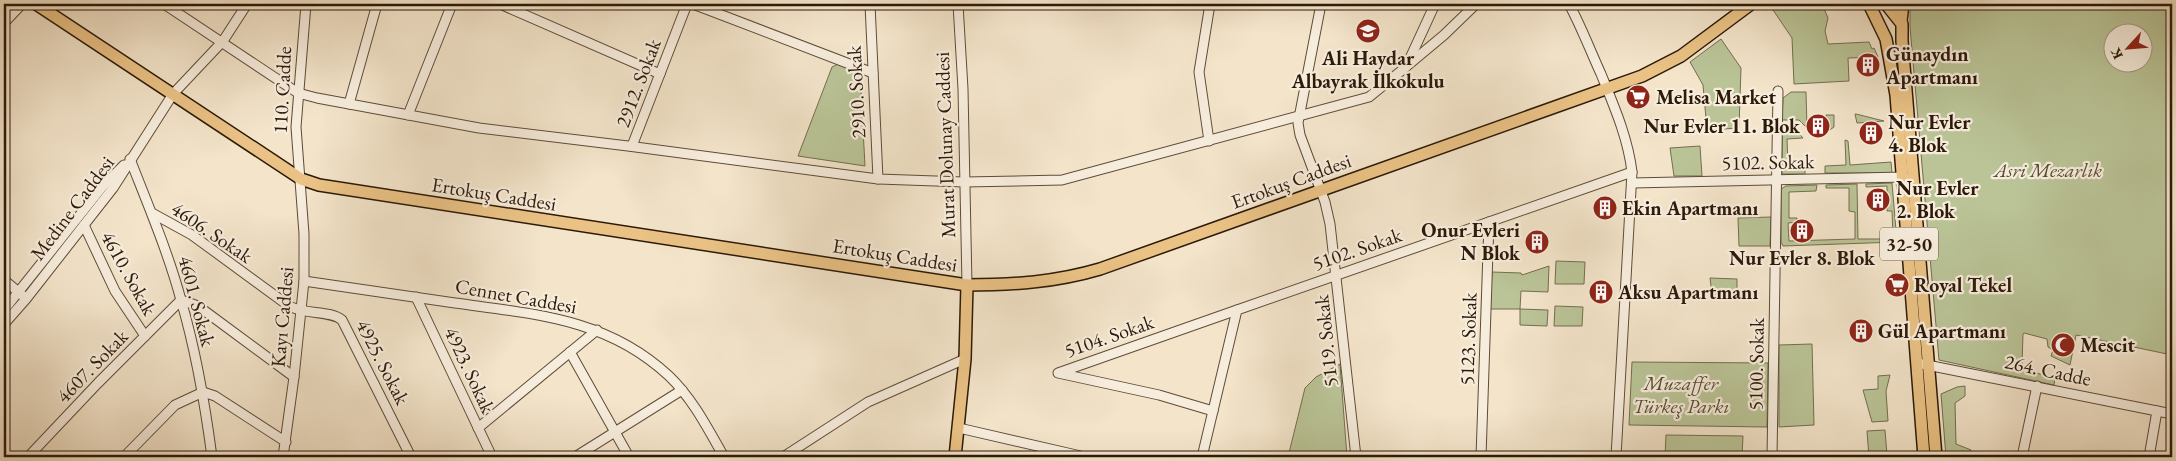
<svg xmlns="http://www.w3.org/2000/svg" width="2176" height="461" viewBox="0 0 2176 461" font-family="'EB Garamond',serif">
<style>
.green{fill:#bac497;stroke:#736e50;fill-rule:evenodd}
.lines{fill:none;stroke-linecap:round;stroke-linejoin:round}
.minor-casing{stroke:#5e4c38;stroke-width:11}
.major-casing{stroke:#2c1908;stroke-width:14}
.minor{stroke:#f7eddd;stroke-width:9}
.major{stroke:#eac285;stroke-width:11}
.labels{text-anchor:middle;stroke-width:4.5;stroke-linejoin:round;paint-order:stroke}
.shield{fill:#f7eddd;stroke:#695948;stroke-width:1}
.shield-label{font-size:19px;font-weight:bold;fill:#2c1908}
.poi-label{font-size:20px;font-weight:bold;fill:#2c1908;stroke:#f7eddd;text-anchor:start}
.street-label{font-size:20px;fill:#2c1908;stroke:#f7eddd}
.park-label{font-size:20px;font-style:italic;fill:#574c33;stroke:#f7eddd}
</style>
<rect width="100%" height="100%" fill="#f3e4ca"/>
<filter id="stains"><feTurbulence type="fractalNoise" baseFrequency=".004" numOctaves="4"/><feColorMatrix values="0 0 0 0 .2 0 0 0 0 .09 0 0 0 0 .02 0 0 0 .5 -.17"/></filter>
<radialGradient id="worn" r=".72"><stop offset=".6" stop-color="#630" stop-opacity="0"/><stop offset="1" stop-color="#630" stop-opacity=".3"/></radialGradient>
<!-- green -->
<g class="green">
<path d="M 1769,4 L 1822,4 L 1828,18 L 1825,31 L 1828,44 L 1869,42 L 1872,49 L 1874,48 L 1878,57 L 1848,58 L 1849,81 L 1794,84 L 1792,38 Z"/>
<path d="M 1910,4 L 2172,4 L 2172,355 L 2076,335 L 2070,365 L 2051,356 L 2053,350 L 2048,347 L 2047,339 L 2024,333 L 2023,334 L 2022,365 L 2025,370 L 2055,378 L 2054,385 L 1939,360 L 1910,27 ZM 2114,32 L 2144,32 L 2144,62 L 2114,62 Z"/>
<path d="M 1721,39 L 1741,68 L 1739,128 L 1707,130 L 1703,85 L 1690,62 Z"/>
<path d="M 838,64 L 860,72 L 865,166 L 798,156 L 832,67 Z"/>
<path d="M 1791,92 L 1806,92 L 1807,128 L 1799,120 L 1782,120 L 1783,98 Z"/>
<path d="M 1855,114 L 1856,114 L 1884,121 L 1857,123 Z"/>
<path d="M 1826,115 L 1834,115 L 1834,127 L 1827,132 Z"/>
<path d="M 1782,129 L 1796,130 L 1803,138 L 1787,139 L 1788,166 L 1805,166 L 1805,174 L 1782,174 Z"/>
<path d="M 1845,140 L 1848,141 L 1850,165 L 1891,162 L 1892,173 L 1825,173 L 1825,166 L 1846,165 Z"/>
<path d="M 1700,146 L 1702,176 L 1674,176 L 1670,148 Z"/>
<path d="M 1892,183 L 1897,242 L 1783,246 L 1781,242 L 1781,189 L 1786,186 L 1817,185 L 1816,191 L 1789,192 L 1789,218 L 1797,218 L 1797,222 L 1788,223 L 1789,241 L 1855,239 L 1855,212 L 1849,211 L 1849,188 L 1826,188 L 1826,185 L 1857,184 L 1858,239 L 1893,239 L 1892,211 L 1887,211 L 1887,186 L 1866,187 L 1866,184 Z"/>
<path d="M 1771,217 L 1770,246 L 1739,246 L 1738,218 Z"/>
<path d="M 1556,261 L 1585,262 L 1584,284 L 1555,284 Z"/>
<path d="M 1549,266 L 1548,292 L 1521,291 L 1520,309 L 1548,310 L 1547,326 L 1520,325 L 1520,309 L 1490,309 L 1492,272 L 1521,273 L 1522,275 Z"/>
<path d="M 1710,278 L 1737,279 L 1737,295 L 1712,294 Z"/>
<path d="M 1555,306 L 1583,307 L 1582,326 L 1554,326 Z"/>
<path d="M 1812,344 L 1814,425 L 1779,427 L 1779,345 Z"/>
<path d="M 1632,362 L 1768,363 L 1767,427 L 1629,425 Z"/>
<path d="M 1340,364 L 1347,457 L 1288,457 L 1305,388 L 1316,377 Z"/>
<path d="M 1890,375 L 1886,391 L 1888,421 L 1872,422 L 1863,390 L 1878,389 L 1878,376 Z"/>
<path d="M 1965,386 L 1965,396 L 1955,403 L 1956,444 L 1971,450 L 1969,457 L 1946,457 L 1941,394 L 1957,387 Z"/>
<path d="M 1885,430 L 1887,455 L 1912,454 L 1912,457 L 1869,457 L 1867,431 Z"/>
<path d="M 1666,435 L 1743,436 L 1742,457 L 1665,457 Z"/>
</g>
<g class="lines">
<defs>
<g id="minor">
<path d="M 164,4 L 298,93 L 317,98 L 479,128 L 628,146 L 878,179 L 964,182 L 1062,180 L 1369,97 L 1406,67 L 1435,4"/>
<path d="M 500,4 L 660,74"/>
<path d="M 693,4 L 873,73"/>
<path d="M 870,4 L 878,179"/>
<path d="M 958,4 L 963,89 L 967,285"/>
<path d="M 1321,4 L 1298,123 L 1300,135 L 1325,202 L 1330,224 L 1356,457"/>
<path d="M 1569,4 C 1581,26 1590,50 1601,74 C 1614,106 1628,138 1632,172 L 1616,457"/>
<path d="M 4,23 L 22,4"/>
<path d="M 1408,65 L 1444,35 L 1476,4"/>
<path d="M 349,104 L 377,4"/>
<path d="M 408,115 L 452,4"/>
<path d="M 1209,141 L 1199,72 L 1210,4"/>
<path d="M 632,146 L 687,4"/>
<path d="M 130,159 C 148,205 168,252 181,300 C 196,351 205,404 212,457"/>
<path d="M 1632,183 L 1904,177"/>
<path d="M 152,213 L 192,235 L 289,306 C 305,315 330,310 342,320 L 411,457"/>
<path d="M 84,225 L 115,291 L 145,336"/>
<path d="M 4,280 L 22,295"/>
<path d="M 304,281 C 355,288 405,296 455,303 C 534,314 607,318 669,376 C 693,399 708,429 724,457"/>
<path d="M 416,297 L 492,457"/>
<path d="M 4,310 L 103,186 L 124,165"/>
<path d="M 4,324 L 26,299 L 113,188 L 173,94 L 223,41 L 247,4"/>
<path d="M 570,352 L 629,457"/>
<path d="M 1917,363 L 2172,414"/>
<path d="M 1213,411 L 1159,395 L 1058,373 L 1237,310"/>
<path d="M 478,428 L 597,330"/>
<path d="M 959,428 L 1085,457"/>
<path d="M 4,456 L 5,457"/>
<path d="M 28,457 L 98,383 L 181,300 L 198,306 L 294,377"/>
<path d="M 124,457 L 175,405 L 203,392 L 215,396 L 286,442"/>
<path d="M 283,457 L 294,377 L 304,281 L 304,234 L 296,127 L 306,4"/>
<path d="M 575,457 L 682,390"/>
<path d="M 783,457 L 868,402 L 965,359"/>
<path d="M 1202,457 L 1237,310 L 1632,172"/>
<path d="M 1481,457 L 1489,222"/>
<path d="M 1772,457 L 1778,91"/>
<path d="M 2022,457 L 2037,386"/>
<path d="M 2149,457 L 2157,411"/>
</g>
<g id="major">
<path d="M 36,4 L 301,179 L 319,185 L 967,285 C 1013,285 1056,282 1100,269 L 1642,76 L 1681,56 L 1751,4"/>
<path d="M 1869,4 L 1886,39 L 1896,95 L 1924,457"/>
<path d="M 1886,4 L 1902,24 L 1902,41 L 1936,457"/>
<path d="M 1901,21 L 1903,4"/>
<path d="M 955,457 L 965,359 L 967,285"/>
</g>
</defs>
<!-- minor casing -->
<use href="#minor" class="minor-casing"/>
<!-- major casing -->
<use href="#major" class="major-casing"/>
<!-- minor -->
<use href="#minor" class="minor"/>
<!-- major -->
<use href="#major" class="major"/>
</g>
<!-- icons -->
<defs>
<symbol id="school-disc" viewBox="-11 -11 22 22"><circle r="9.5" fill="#8f2418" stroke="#f7eddd"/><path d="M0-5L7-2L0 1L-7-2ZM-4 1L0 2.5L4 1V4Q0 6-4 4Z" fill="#fff"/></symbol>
<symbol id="building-disc" viewBox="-11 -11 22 22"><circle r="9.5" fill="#8f2418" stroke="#f7eddd"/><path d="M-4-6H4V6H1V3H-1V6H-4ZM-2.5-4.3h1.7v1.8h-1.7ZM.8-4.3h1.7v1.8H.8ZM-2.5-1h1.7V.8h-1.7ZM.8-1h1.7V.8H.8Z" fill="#fff"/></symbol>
<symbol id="supermarket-disc" viewBox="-11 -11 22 22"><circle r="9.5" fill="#8f2418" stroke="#f7eddd"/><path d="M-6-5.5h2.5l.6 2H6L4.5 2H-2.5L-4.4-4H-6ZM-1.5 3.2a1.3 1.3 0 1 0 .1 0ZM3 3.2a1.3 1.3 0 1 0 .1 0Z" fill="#fff"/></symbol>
<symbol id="mosque-disc" viewBox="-11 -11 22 22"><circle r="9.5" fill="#8f2418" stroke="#f7eddd"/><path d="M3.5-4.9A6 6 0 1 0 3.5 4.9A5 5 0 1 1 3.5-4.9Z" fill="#fff"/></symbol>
</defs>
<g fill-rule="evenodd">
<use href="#school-disc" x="1354" y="17" width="28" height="28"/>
<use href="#building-disc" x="1854" y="51" width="28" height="28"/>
<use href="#supermarket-disc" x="1624" y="83" width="28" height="28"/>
<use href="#building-disc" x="1804" y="112" width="28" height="28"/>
<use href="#building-disc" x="1857" y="119" width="28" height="28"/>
<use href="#building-disc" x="1864" y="186" width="28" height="28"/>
<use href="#building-disc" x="1591" y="194" width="28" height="28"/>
<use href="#building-disc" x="1788" y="217" width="28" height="28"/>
<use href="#building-disc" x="1523" y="228" width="28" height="28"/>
<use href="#supermarket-disc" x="1883" y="271" width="28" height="28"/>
<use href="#building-disc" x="1587" y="278" width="28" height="28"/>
<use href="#building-disc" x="1847" y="317" width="28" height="28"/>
<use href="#mosque-disc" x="2049" y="331" width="28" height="28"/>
</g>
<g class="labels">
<!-- shield labels -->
<rect class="shield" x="1880" y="227.5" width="58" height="33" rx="4"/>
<g class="shield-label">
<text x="1909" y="251">32-50</text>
</g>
<!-- poi labels -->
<g class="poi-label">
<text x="1886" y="61">Günaydın<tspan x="1886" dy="23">Apartmanı</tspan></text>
<text x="1368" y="65" text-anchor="middle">Ali Haydar<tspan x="1368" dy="23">Albayrak İlkokulu</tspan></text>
<text x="1656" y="104">Melisa Market</text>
<text x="1888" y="129">Nur Evler<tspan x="1888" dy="23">4. Blok</tspan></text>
<text x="1800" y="133" text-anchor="end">Nur Evler 11. Blok</text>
<text x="1896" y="195">Nur Evler<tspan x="1896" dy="23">2. Blok</tspan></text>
<text x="1622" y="215">Ekin Apartmanı</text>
<text x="1520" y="237" text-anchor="end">Onur Evleri<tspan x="1520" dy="23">N Blok</tspan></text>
<text x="1802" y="265" text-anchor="middle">Nur Evler 8. Blok</text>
<text x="1914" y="292">Royal Tekel</text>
<text x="1618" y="299">Aksu Apartmanı</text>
<text x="1878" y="338">Gül Apartmanı</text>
<text x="2080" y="352">Mescit</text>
</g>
<!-- street labels -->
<g class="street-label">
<text transform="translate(638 83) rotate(-69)" y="7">2912. Sokak</text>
<text transform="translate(282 90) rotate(-87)" y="7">110. Cadde</text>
<text transform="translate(856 92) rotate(-93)" y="7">2910. Sokak</text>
<text transform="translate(945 145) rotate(-92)" y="7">Murat Dolunay Caddesi</text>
<text transform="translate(1768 162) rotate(-1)" y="7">5102. Sokak</text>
<text transform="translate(1291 181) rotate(-20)" y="7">Ertokuş Caddesi</text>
<text transform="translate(494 194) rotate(9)" y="7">Ertokuş Caddesi</text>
<text transform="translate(72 208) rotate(-53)" y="7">Medine Caddesi</text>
<text transform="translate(212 232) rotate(34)" y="7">4606. Sokak</text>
<text transform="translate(1357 249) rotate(-19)" y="7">5102. Sokak</text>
<text transform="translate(895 255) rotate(9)" y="7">Ertokuş Caddesi</text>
<text transform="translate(129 273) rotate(61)" y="7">4610. Sokak</text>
<text transform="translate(516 296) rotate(10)" y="7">Cennet Caddesi</text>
<text transform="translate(197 301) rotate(75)" y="7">4601. Sokak</text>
<text transform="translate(282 317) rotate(-85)" y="7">Kayı Caddesi</text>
<text transform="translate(1109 336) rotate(-19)" y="7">5104. Sokak</text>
<text transform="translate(1468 339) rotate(-88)" y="7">5123. Sokak</text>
<text transform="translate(1326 341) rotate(-96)" y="7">5119. Sokak</text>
<text transform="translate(383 362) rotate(63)" y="7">4925. Sokak</text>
<text transform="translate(1756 364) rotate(-89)" y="7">5100. Sokak</text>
<text transform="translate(92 366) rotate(-46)" y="7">4607. Sokak</text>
<text transform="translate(470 370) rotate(65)" y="7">4923. Sokak</text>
<text transform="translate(2048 370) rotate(12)" y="7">264. Cadde</text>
</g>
<!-- park labels -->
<g class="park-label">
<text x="2048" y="177">Asri Mezarlık</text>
<text x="1681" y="390">Muzaffer<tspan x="1681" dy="23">Türkeş Parkı</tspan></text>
</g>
</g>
<!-- margin -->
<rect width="2176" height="461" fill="none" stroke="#f3e4ca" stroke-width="20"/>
<rect x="5" y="5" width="2166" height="451" fill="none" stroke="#2c1908" stroke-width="2.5"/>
<rect x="10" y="10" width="2156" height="441" fill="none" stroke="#2c1908"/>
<!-- north arrow -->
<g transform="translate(2128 48) rotate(244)"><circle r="24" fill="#f7eddd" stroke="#a69888"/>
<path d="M0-4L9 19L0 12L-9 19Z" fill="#8f2418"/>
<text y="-8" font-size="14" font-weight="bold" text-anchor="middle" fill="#2c1908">K</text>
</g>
<rect width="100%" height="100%" filter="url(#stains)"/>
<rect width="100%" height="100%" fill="url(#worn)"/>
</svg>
